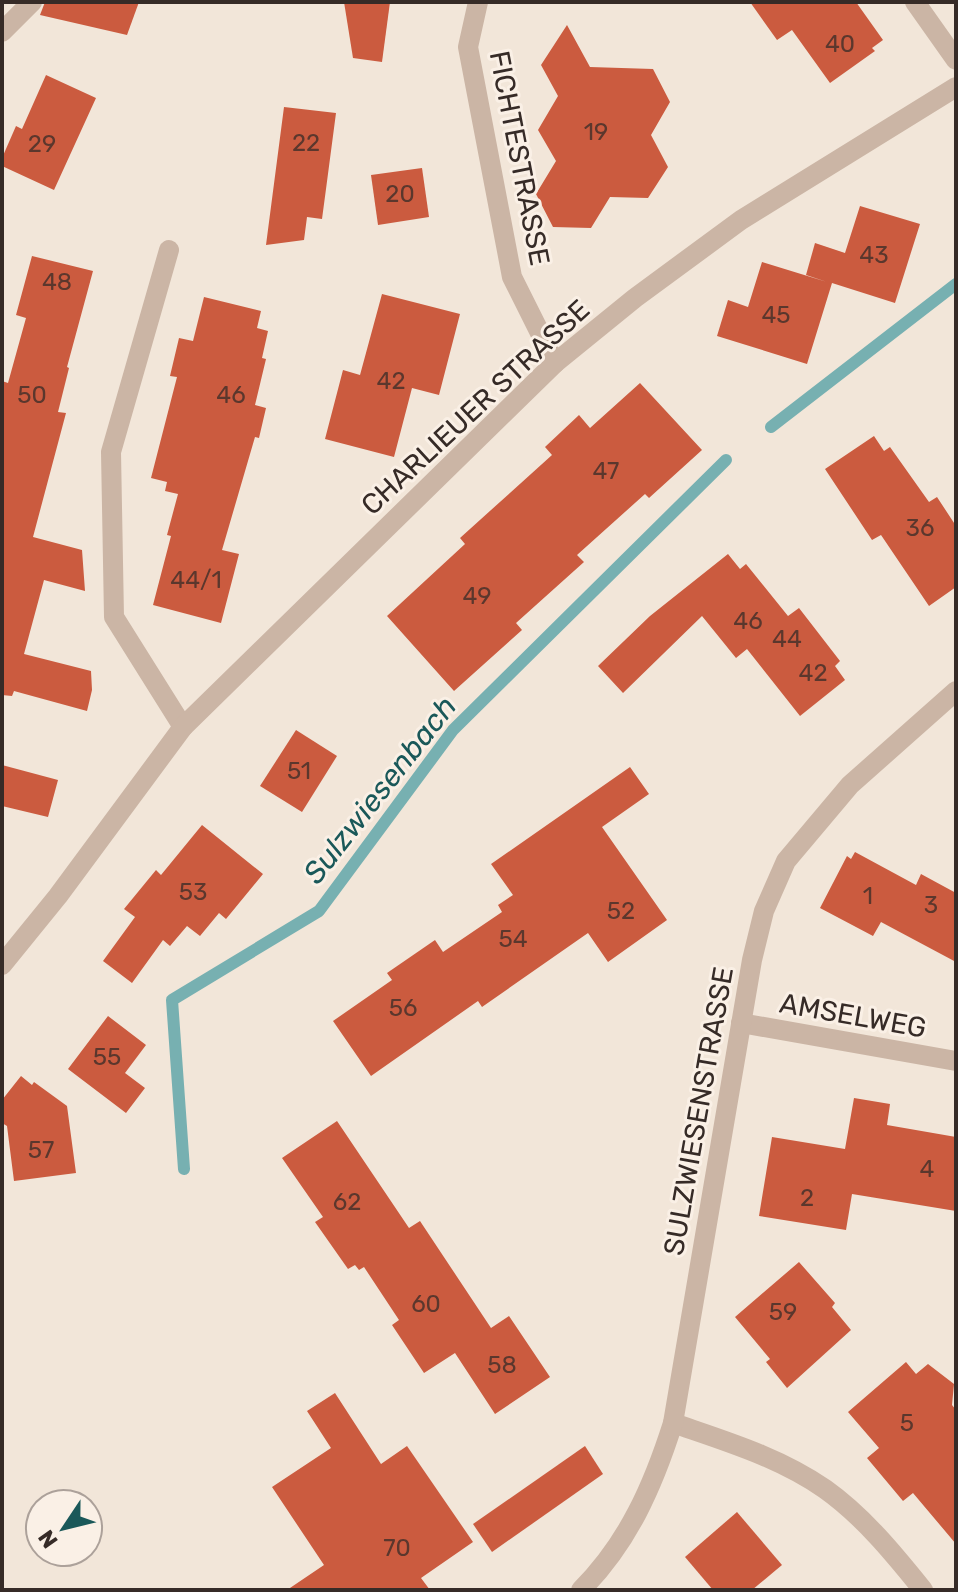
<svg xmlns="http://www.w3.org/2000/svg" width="958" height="1592" viewBox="0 0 958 1592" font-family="Rubik,sans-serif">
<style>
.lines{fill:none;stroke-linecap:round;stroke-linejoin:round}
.stream{stroke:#77b0b1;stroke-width:12}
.building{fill:#cb5b3f}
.minor{stroke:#cbb5a5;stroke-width:20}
.labels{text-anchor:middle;stroke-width:6;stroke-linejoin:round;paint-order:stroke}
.number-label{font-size:24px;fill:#5b372d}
.street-label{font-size:28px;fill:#362b27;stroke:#faf0e6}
.water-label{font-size:30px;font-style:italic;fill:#1a5859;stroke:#faf0e6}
</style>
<rect width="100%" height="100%" fill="#f2e6d9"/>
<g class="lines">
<!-- stream -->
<g class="stream">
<path d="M 771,427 L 956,284"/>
<path d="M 184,1169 L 172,1000 L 319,911 L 453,730 L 726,460"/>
</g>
</g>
<!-- building -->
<g class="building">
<path d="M 45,2 L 139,2 L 127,35 L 40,15 Z"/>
<path d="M 344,2 L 390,2 L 382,62 L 353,58 Z"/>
<path d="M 750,2 L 856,2 L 883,40 L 872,48 L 875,51 L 830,83 L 792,30 L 777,40 Z"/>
<path d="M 567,25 L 590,67 L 653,69 L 670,102 L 651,135 L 668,167 L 648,198 L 610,197 L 591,228 L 553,227 L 536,194 L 556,161 L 538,130 L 558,96 L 541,65 Z"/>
<path d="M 46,75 L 96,98 L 54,190 L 2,166 L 2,158 L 16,126 L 22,129 Z"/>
<path d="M 284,107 L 336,113 L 326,189 L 322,219 L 307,217 L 304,240 L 266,245 Z"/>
<path d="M 422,168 L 429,217 L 378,225 L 371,175 Z"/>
<path d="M 860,206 L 920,224 L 895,303 L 832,283 L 807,364 L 717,336 L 728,300 L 748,307 L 762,262 L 827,282 L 806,275 L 815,243 L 845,253 Z"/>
<path d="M 32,256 L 93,271 L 67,367 L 69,368 L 58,412 L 66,413 L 33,537 L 82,550 L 85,591 L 44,580 L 24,654 L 91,671 L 92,690 L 87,711 L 14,691 L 12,696 L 2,695 L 2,381 L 8,383 L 26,318 L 16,315 Z"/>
<path d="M 382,294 L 460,314 L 439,395 L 412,388 L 394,457 L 325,439 L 343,370 L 360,375 Z"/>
<path d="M 204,297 L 261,311 L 257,328 L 268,331 L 262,358 L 266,359 L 255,405 L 266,408 L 259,438 L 255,437 L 222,550 L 239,554 L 221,623 L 153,605 L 171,536 L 167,535 L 178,494 L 165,491 L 167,482 L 151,478 L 177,377 L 170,376 L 179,338 L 193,341 Z"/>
<path d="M 640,383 L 702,450 L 649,498 L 645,494 L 577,555 L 584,562 L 516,623 L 522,630 L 454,691 L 387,616 L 465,544 L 460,538 L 552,455 L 545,447 L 579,415 L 590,428 Z"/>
<path d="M 874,436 L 884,451 L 890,447 L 929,502 L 937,497 L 956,526 L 956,587 L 929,606 L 881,535 L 872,540 L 825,469 Z"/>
<path d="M 728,554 L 740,569 L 746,564 L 788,616 L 799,608 L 840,661 L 835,666 L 845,680 L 800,716 L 747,649 L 736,658 L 702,616 L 623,693 L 598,666 L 650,616 Z"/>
<path d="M 296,730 L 337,756 L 302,812 L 260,786 Z"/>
<path d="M 2,765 L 58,780 L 48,817 L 2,806 Z"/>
<path d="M 630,767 L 649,794 L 602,827 L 667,920 L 608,962 L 588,933 L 482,1007 L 478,1001 L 371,1076 L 333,1021 L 392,980 L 387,973 L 435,940 L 443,952 L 502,912 L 498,905 L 513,895 L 491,864 Z"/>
<path d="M 202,825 L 263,874 L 226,919 L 219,913 L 200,936 L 187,926 L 170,946 L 163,940 L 132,983 L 103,961 L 135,917 L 124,909 L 156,870 L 161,875 Z"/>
<path d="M 855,852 L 916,885 L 921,874 L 956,893 L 956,962 L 881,922 L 873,936 L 820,908 L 847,856 L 851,859 Z"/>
<path d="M 108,1016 L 146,1045 L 125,1073 L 145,1088 L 126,1113 L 68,1069 Z"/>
<path d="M 21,1076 L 32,1085 L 34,1082 L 67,1106 L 76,1173 L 14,1181 L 7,1126 L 2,1123 L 2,1100 Z"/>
<path d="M 854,1098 L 890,1104 L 887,1125 L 956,1137 L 956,1211 L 852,1194 L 846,1230 L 759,1216 L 772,1137 L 845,1149 Z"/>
<path d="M 337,1121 L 409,1228 L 420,1221 L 491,1328 L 509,1316 L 550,1377 L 495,1414 L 455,1353 L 424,1373 L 392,1325 L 399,1320 L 364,1267 L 359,1270 L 355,1265 L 348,1269 L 315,1222 L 323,1217 L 282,1158 Z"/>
<path d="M 799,1262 L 835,1303 L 832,1307 L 851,1330 L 787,1388 L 766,1362 L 770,1359 L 735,1317 Z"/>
<path d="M 906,1362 L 916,1374 L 928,1364 L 954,1384 L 952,1405 L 956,1410 L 956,1544 L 913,1493 L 903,1501 L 867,1458 L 879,1448 L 848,1412 Z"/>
<path d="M 335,1393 L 381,1464 L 407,1446 L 473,1542 L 421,1578 L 430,1590 L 287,1590 L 324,1565 L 272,1487 L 331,1448 L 307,1411 Z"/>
<path d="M 585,1446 L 603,1474 L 492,1552 L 473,1524 Z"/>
<path d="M 737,1512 L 782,1565 L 752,1590 L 713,1590 L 685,1557 Z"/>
</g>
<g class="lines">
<!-- minor -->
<g class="minor">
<path d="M 478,2 L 468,47 L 512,277 L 555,363"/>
<path d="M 915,2 L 956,60"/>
<path d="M 2,32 L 32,2"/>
<path d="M 169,250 L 111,452 L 114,617 L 183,727"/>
<path d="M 2,965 L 58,896 L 183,727 L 555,363 L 635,298 L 741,220 L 956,87"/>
<path d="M 741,1023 L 956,1061"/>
<path d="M 673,1423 C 725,1441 779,1457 825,1489 C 863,1516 894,1554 923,1590"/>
<path d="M 581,1590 C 628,1543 653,1486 673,1423 L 752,960 L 764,911 L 786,861 L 850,785 L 956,691"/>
</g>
</g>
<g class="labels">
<!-- number labels -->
<g class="number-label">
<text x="840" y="52">40</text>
<text x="596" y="140">19</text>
<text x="306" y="151">22</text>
<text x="42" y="152">29</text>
<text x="400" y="202">20</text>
<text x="874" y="263">43</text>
<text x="57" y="290">48</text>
<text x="776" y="323">45</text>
<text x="391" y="389">42</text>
<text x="32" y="403">50</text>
<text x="231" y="403">46</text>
<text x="606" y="479">47</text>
<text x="920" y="536">36</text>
<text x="196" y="588">44/1</text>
<text x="477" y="604">49</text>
<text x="748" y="629">46</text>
<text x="787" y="647">44</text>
<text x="813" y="681">42</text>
<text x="299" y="779">51</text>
<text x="193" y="900">53</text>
<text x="868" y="904">1</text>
<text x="931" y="913">3</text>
<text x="621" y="919">52</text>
<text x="513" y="947">54</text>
<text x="403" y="1016">56</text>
<text x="107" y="1065">55</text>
<text x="41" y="1158">57</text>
<text x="927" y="1177">4</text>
<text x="807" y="1206">2</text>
<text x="347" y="1210">62</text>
<text x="426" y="1312">60</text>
<text x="783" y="1320">59</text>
<text x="502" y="1373">58</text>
<text x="907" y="1431">5</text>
<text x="397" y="1556">70</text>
</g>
<!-- street labels -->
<g class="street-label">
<text transform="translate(520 158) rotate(79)" y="10">FICHTESTRASSE</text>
<text transform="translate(475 407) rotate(-43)" y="10">CHARLIEUER STRASSE</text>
<text transform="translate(853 1015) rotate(10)" y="10">AMSELWEG</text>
<text transform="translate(698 1111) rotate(-80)" y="10">SULZWIESENSTRASSE</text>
</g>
<!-- water labels -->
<g class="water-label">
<text transform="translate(380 790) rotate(-52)" y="10">Sulzwiesenbach</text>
</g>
</g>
<!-- border -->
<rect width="958" height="1592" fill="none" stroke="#362b27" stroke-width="8"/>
<!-- north arrow -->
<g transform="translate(64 1528) rotate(235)"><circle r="38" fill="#faf0e6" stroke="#aca19a" stroke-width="2"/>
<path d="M0-6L14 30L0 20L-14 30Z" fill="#1a5859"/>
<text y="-12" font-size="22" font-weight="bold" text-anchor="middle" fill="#362b27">N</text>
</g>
</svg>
